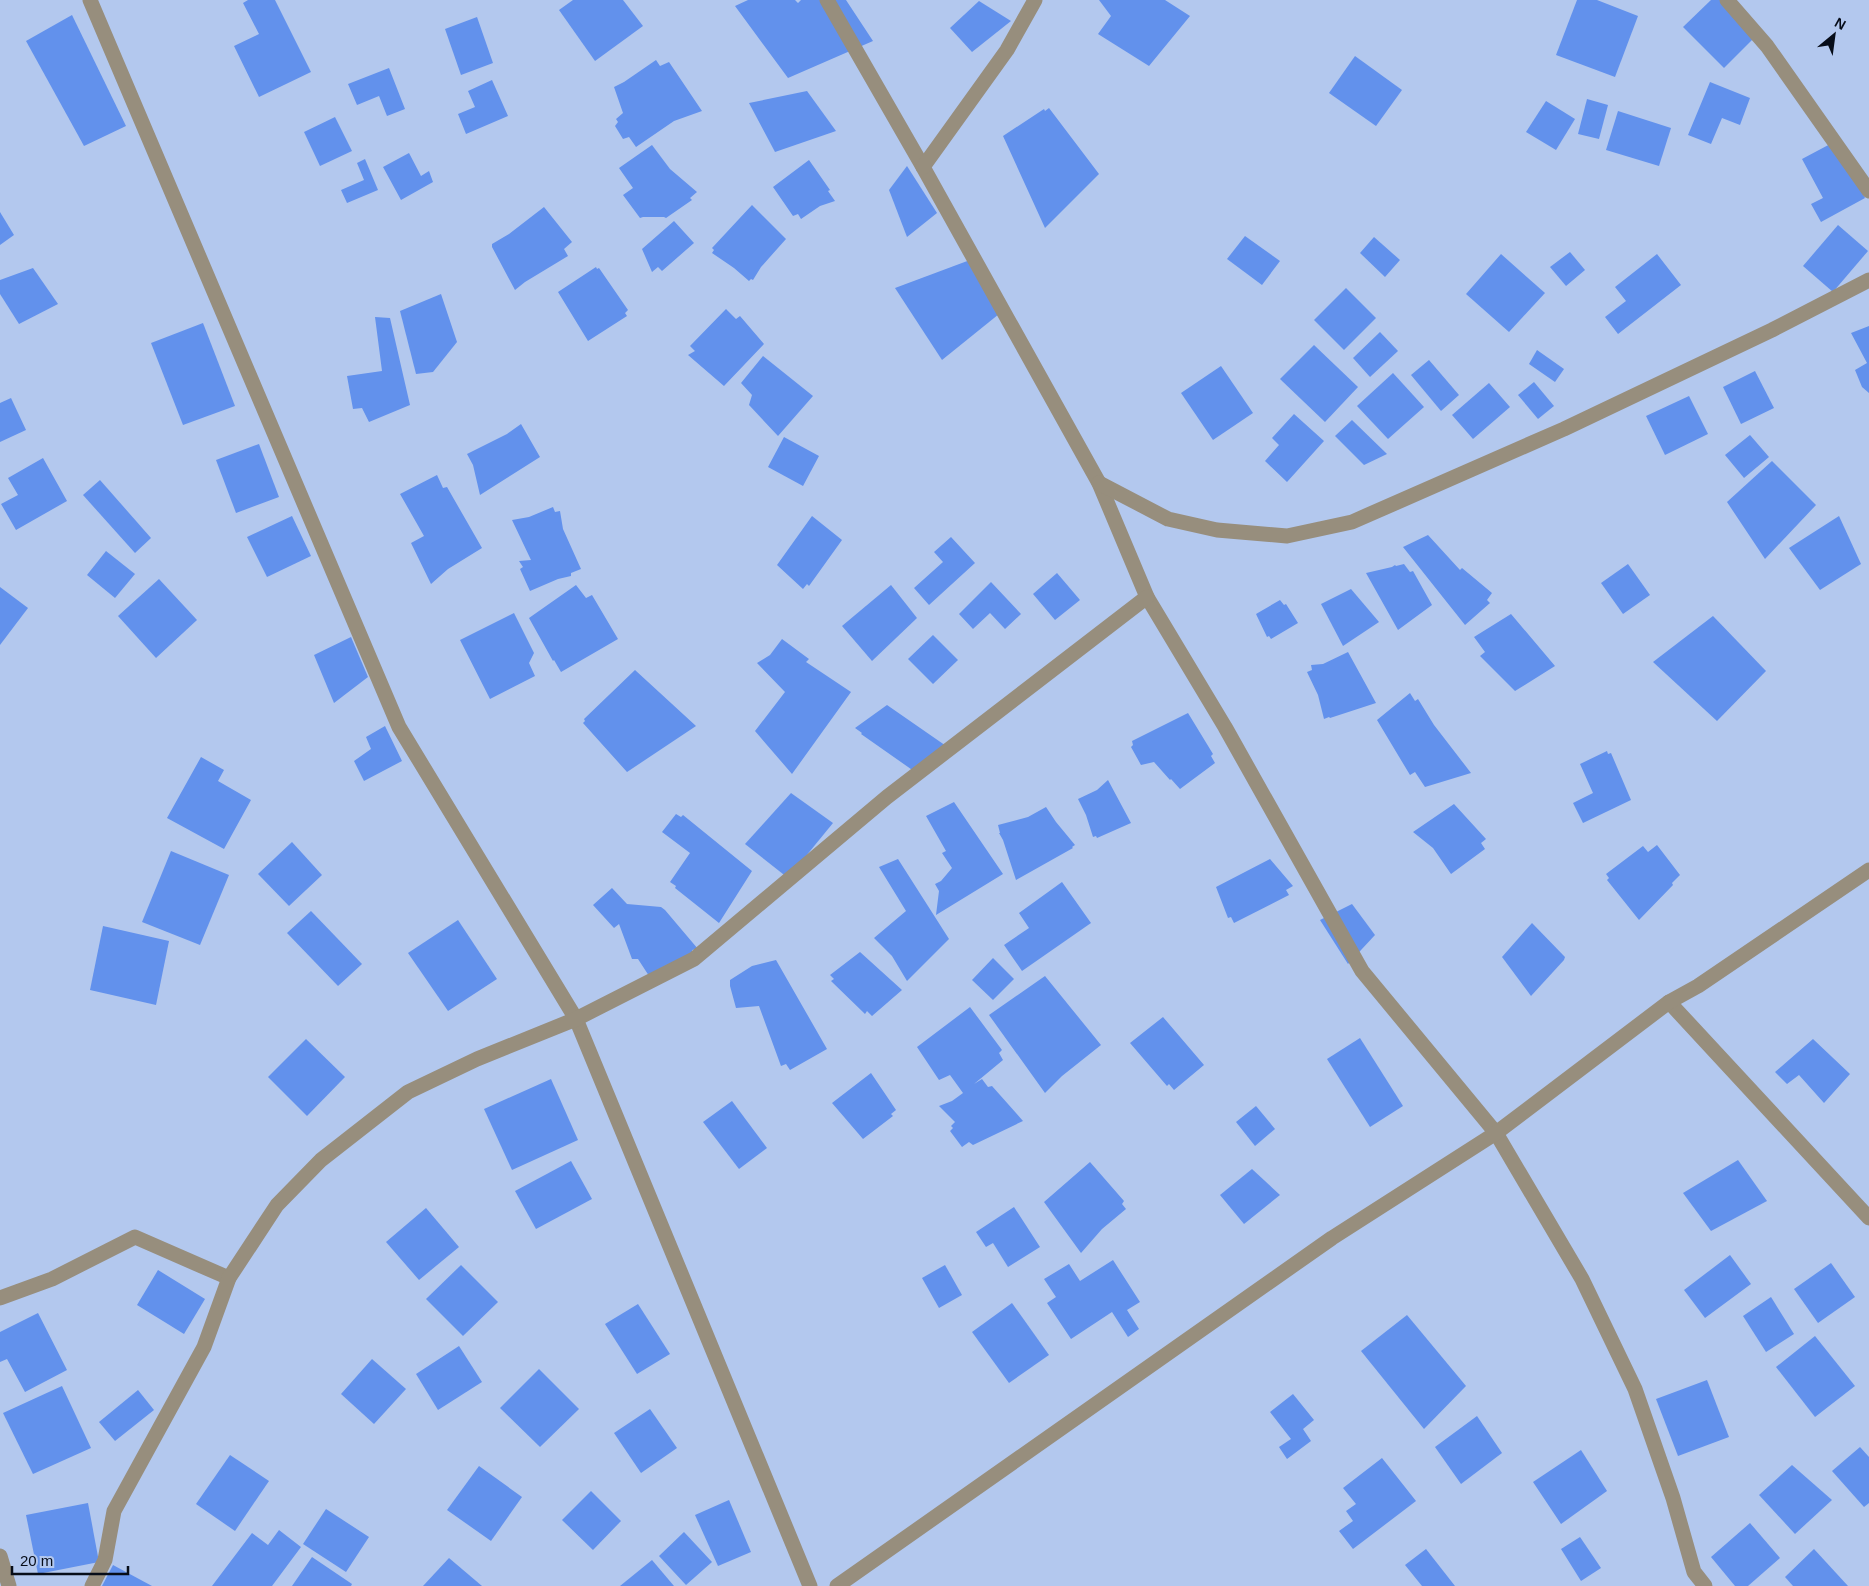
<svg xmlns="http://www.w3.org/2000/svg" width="1869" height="1586" viewBox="0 0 1869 1586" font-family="Helvetica,sans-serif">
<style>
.building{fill:#6291ec}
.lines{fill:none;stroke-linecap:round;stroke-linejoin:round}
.minor{stroke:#978e7d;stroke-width:15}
</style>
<rect width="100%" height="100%" fill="#b3c8ee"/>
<!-- building -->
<g class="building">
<path d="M 248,0 L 275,0 L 311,72 L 259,97 L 234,46 L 259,34 L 243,3 Z"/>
<path d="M 573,0 L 623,0 L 643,26 L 595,61 L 559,10 Z"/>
<path d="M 748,0 L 795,0 L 798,3 L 801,0 L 846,0 L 873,41 L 788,78 L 735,6 Z"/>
<path d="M 1099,0 L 1165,0 L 1190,16 L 1149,66 L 1098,34 L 1111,16 Z"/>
<path d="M 1577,0 L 1597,0 L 1638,16 L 1615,77 L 1556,55 Z"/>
<path d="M 1711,0 L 1723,0 L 1757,35 L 1724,68 L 1683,27 Z"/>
<path d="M 979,1 L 1011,21 L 972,52 L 950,28 Z"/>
<path d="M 72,15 L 126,126 L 84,146 L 26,41 Z"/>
<path d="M 477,17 L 493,63 L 461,75 L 445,29 Z"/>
<path d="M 1355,56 L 1402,90 L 1376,126 L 1329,93 Z"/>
<path d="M 656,60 L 660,66 L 669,62 L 702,111 L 674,121 L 636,147 L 629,137 L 623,139 L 615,126 L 618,122 L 616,119 L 623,113 L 614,87 L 624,82 Z"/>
<path d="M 389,68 L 405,109 L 387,116 L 379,96 L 357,105 L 348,84 Z"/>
<path d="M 492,80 L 508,116 L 466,134 L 458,114 L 475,107 L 468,91 Z"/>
<path d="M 1710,82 L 1750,98 L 1740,125 L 1722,118 L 1711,144 L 1688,135 Z"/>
<path d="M 807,91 L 836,131 L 775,152 L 749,103 Z"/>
<path d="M 1587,99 L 1608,105 L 1599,139 L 1578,134 Z"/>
<path d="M 1546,101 L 1575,119 L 1556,150 L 1526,132 Z"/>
<path d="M 1049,108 L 1099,174 L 1045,228 L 1003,136 L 1044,109 L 1045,111 Z"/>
<path d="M 1618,111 L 1671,128 L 1659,166 L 1606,150 Z"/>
<path d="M 335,117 L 352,151 L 320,166 L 304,132 Z"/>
<path d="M 1834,142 L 1865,198 L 1821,222 L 1811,204 L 1823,198 L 1802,159 Z"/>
<path d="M 652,145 L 670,169 L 697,192 L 690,198 L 692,200 L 666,218 L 664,217 L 643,217 L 640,218 L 623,195 L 633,188 L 619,168 Z"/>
<path d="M 409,153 L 421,176 L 429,171 L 433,182 L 401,200 L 383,167 Z"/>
<path d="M 365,159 L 378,190 L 347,203 L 341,190 L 364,180 L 357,163 Z"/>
<path d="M 809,160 L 830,190 L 828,191 L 835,201 L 820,206 L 801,219 L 798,214 L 793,216 L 773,187 Z"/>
<path d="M 907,166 L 937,213 L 907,237 L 889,190 Z"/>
<path d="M 752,205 L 786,239 L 761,267 L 753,280 L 751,279 L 749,281 L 734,268 L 712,253 L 714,250 L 712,248 Z"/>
<path d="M 544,207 L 572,242 L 564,249 L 568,256 L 525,282 L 515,290 L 492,247 L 492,244 L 509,234 Z"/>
<path d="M 0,212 L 14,235 L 0,245 Z"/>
<path d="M 674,221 L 694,243 L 662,271 L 658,267 L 652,272 L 642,249 Z"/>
<path d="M 1838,225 L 1868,251 L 1833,292 L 1803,266 Z"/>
<path d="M 1245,236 L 1280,261 L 1262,285 L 1227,259 Z"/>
<path d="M 1374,237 L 1400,260 L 1385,277 L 1360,253 Z"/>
<path d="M 1570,252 L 1585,270 L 1566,286 L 1550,267 Z"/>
<path d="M 1501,254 L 1545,293 L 1509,332 L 1466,294 Z"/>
<path d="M 1657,254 L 1681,285 L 1618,334 L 1605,317 L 1626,301 L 1615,287 Z"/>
<path d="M 978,257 L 999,314 L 942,360 L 895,288 Z"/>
<path d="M 596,267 L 597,269 L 599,268 L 628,310 L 625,313 L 627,316 L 588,341 L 558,292 Z"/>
<path d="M 33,268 L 58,304 L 19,324 L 0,294 L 0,280 Z"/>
<path d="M 1346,288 L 1376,318 L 1344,350 L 1314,320 Z"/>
<path d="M 441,294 L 457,342 L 433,372 L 416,374 L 400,311 Z"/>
<path d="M 726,309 L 736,319 L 740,316 L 764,344 L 724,386 L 688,355 L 695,351 L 690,346 Z"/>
<path d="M 375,317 L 390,318 L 410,405 L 369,422 L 362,408 L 353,409 L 347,376 L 382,371 Z"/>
<path d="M 203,323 L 235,406 L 183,425 L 151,343 Z"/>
<path d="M 1869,326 L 1869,393 L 1862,387 L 1855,370 L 1867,363 L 1851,333 Z"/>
<path d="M 1380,332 L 1398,351 L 1370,377 L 1353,358 Z"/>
<path d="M 1314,345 L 1358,387 L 1325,422 L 1280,379 Z"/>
<path d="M 1537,350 L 1564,369 L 1555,382 L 1529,364 Z"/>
<path d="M 763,356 L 813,396 L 778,436 L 749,405 L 752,395 L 741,383 Z"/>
<path d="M 1429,360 L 1459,395 L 1441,411 L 1411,375 Z"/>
<path d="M 1221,366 L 1253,413 L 1213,440 L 1181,393 Z"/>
<path d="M 1755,371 L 1774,408 L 1741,424 L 1723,387 Z"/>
<path d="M 1393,373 L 1424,407 L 1388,439 L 1357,406 Z"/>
<path d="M 1534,382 L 1554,406 L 1538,419 L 1518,395 Z"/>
<path d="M 1489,383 L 1510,407 L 1473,439 L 1452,415 Z"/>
<path d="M 1689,396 L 1708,434 L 1665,455 L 1646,416 Z"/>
<path d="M 11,398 L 26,430 L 0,442 L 0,403 Z"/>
<path d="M 1294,414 L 1324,441 L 1287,482 L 1265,461 L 1279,445 L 1272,438 Z"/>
<path d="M 1352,420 L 1387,454 L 1364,465 L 1335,436 Z"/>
<path d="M 521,424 L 540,457 L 480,495 L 473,465 L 467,454 L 507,434 Z"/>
<path d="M 1750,435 L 1769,457 L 1744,478 L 1725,455 Z"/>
<path d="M 784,437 L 819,456 L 803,486 L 768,467 Z"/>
<path d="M 259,444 L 279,497 L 236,513 L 216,460 Z"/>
<path d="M 43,458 L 67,501 L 16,530 L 1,504 L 18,495 L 8,478 Z"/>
<path d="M 1772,461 L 1816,505 L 1765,559 L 1727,502 Z"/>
<path d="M 437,475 L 443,488 L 447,487 L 482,548 L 448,569 L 431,584 L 411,543 L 424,536 L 400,494 Z"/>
<path d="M 100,480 L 151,538 L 135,553 L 83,495 Z"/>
<path d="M 553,507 L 555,512 L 560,511 L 563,529 L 581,569 L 571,573 L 571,576 L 558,579 L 530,591 L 520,569 L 523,567 L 519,561 L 531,560 L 512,520 L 529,517 Z"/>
<path d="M 292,516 L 311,556 L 267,577 L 247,537 Z"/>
<path d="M 812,516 L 842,540 L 809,586 L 807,584 L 803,589 L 777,565 Z"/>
<path d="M 1839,516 L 1861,564 L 1820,590 L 1789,548 Z"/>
<path d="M 1428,535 L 1460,570 L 1462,568 L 1492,593 L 1487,600 L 1490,603 L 1465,625 L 1403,547 Z"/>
<path d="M 951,537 L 975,563 L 929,605 L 914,588 L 943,562 L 934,552 Z"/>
<path d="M 106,551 L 135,574 L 115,598 L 87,575 Z"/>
<path d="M 1404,564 L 1410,572 L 1413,571 L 1432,605 L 1398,630 L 1366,573 L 1392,567 L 1395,565 L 1396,566 Z"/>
<path d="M 1628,564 L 1650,595 L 1623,614 L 1601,583 Z"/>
<path d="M 1057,573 L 1080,600 L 1055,620 L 1033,594 Z"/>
<path d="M 159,579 L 197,620 L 156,658 L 118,616 Z"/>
<path d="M 991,582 L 1021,614 L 1005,629 L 990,613 L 973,629 L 959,614 Z"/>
<path d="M 576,585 L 586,598 L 592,595 L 618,639 L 561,672 L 554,660 L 553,661 L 529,618 Z"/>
<path d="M 891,585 L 917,618 L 872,661 L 842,626 Z"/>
<path d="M 0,587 L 28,608 L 0,645 Z"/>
<path d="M 1351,589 L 1379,622 L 1343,646 L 1321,604 Z"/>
<path d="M 1280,600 L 1284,605 L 1286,604 L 1298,623 L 1271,639 L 1269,636 L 1267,637 L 1256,614 Z"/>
<path d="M 514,613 L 534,653 L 529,663 L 535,676 L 490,699 L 460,640 Z"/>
<path d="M 1511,614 L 1555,666 L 1515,691 L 1480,656 L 1485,652 L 1474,637 Z"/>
<path d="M 1713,616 L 1766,671 L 1717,721 L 1653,662 Z"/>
<path d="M 933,635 L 958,660 L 933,684 L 908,659 Z"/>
<path d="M 351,637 L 368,677 L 334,703 L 314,655 Z"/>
<path d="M 782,639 L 809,659 L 806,662 L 851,692 L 792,774 L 755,731 L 785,692 L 757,663 L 770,655 Z"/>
<path d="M 1348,652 L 1376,703 L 1330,718 L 1329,717 L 1324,719 L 1318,695 L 1307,672 L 1312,670 L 1311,665 L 1323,664 Z"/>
<path d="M 635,670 L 696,726 L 627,772 L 583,723 L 585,721 L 584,719 Z"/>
<path d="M 1410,693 L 1415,701 L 1418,699 L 1434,725 L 1471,773 L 1425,787 L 1415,772 L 1410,775 L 1377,720 Z"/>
<path d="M 887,705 L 949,748 L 918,774 L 861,734 L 862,733 L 855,728 Z"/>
<path d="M 1188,713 L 1213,754 L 1211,756 L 1215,763 L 1180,789 L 1171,779 L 1170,780 L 1154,762 L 1141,765 L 1131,747 L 1133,745 L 1132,741 Z"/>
<path d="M 385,726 L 402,761 L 364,781 L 354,761 L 371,749 L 366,737 Z"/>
<path d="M 1607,751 L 1608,754 L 1611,753 L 1631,800 L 1583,823 L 1573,803 L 1593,793 L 1580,764 Z"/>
<path d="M 201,757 L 224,770 L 218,781 L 251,800 L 224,849 L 167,818 Z"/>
<path d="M 1108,780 L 1131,823 L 1097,838 L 1096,836 L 1093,837 L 1086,815 L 1078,799 L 1097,790 Z"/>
<path d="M 791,793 L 833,823 L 788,878 L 745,844 Z"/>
<path d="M 954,802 L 1003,874 L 936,915 L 939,891 L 935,884 L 941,881 L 952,868 L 942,853 L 946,851 L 926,816 Z"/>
<path d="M 1454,804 L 1486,839 L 1481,843 L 1485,849 L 1451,874 L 1433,848 L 1413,832 Z"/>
<path d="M 1046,807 L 1056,822 L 1075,845 L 1072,847 L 1073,848 L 1016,880 L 1003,840 L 999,833 L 1000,833 L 998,825 L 1028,817 Z"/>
<path d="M 676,814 L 681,817 L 683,815 L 752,871 L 719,923 L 675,888 L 676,886 L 670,882 L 690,853 L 662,832 Z"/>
<path d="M 292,842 L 322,875 L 289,906 L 258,874 Z"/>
<path d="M 1657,845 L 1680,875 L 1672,883 L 1673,885 L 1639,920 L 1607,880 L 1609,878 L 1606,874 L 1643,846 L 1648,852 Z"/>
<path d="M 171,851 L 229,875 L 200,945 L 142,922 Z"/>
<path d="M 898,859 L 949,939 L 907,981 L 892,956 L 874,938 L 906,911 L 879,867 Z"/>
<path d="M 1270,859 L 1293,886 L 1286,890 L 1289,895 L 1234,923 L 1231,917 L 1228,918 L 1216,887 Z"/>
<path d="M 1062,882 L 1091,923 L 1022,971 L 1004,945 L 1029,928 L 1019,913 Z"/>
<path d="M 612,888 L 627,904 L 661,907 L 665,910 L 698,949 L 692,950 L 692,952 L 651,979 L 638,959 L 632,959 L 619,924 L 614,928 L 593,905 Z"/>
<path d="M 1352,904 L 1375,935 L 1348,964 L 1320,920 Z"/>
<path d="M 311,911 L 362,964 L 338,986 L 287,933 Z"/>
<path d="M 458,920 L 497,979 L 448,1011 L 408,953 Z"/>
<path d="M 1532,923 L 1565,957 L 1564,960 L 1531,996 L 1502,957 Z"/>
<path d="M 103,926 L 169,941 L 156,1005 L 90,990 Z"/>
<path d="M 860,952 L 902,990 L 872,1016 L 867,1011 L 865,1014 L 831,981 L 834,979 L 830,975 Z"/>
<path d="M 993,958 L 1014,979 L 993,1000 L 972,980 Z"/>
<path d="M 776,960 L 827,1049 L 790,1070 L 786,1064 L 781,1066 L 759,1006 L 736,1008 L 730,986 L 730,980 L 752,966 Z"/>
<path d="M 1045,976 L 1101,1045 L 1062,1076 L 1045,1093 L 989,1015 Z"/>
<path d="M 970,1007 L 1002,1050 L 999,1053 L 1003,1060 L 974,1084 L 982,1079 L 988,1087 L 992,1086 L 1023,1121 L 973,1145 L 969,1142 L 962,1147 L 950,1131 L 953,1128 L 951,1126 L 955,1122 L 939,1106 L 952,1101 L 963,1093 L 950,1075 L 939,1080 L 917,1047 Z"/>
<path d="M 1163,1017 L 1204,1065 L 1174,1090 L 1169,1084 L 1167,1086 L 1130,1043 Z"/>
<path d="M 1360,1038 L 1403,1106 L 1370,1127 L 1327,1059 Z"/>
<path d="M 306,1039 L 345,1077 L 307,1116 L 268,1077 Z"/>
<path d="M 1813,1039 L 1850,1074 L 1824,1103 L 1799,1075 L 1787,1084 L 1775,1072 Z"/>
<path d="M 871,1073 L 896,1110 L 891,1114 L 893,1116 L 863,1139 L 832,1103 Z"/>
<path d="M 551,1079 L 578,1140 L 512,1170 L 484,1109 Z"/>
<path d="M 732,1101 L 767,1148 L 739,1169 L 703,1122 Z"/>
<path d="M 1256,1106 L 1275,1129 L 1255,1146 L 1236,1122 Z"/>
<path d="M 1738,1160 L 1767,1201 L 1711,1231 L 1683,1193 Z"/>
<path d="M 571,1161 L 592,1199 L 536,1229 L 515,1191 Z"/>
<path d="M 1090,1162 L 1124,1201 L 1122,1204 L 1126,1209 L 1102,1229 L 1081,1253 L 1044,1202 Z"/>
<path d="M 1252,1169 L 1280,1195 L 1244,1224 L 1220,1195 Z"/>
<path d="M 1014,1207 L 1040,1247 L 1008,1267 L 993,1243 L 986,1247 L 976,1232 Z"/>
<path d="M 426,1208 L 459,1247 L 419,1280 L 386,1242 Z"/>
<path d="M 1730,1255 L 1751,1284 L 1705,1318 L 1684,1290 Z"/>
<path d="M 1113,1260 L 1140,1302 L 1127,1310 L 1139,1329 L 1128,1337 L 1112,1312 L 1071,1339 L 1047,1303 L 1056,1297 L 1044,1279 L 1069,1264 L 1080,1281 Z"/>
<path d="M 1831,1263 L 1855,1297 L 1818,1323 L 1794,1289 Z"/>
<path d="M 461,1265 L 498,1302 L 463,1336 L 426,1299 Z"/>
<path d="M 945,1265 L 962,1295 L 939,1308 L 922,1278 Z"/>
<path d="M 158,1270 L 205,1299 L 184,1334 L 137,1305 Z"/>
<path d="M 1771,1297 L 1794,1334 L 1766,1352 L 1743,1316 Z"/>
<path d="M 1012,1303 L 1049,1355 L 1009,1383 L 972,1332 Z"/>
<path d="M 638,1304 L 670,1354 L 637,1374 L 605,1324 Z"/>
<path d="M 38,1313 L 67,1370 L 25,1392 L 7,1359 L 0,1362 L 0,1332 Z"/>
<path d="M 1407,1315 L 1466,1386 L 1424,1429 L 1361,1351 Z"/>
<path d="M 1815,1336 L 1855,1386 L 1815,1417 L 1776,1367 Z"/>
<path d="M 459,1346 L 482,1382 L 438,1410 L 416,1374 Z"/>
<path d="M 372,1359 L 406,1389 L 374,1424 L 341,1394 Z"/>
<path d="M 539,1369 L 579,1409 L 540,1447 L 500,1408 Z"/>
<path d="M 1707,1380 L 1729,1437 L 1678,1456 L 1656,1399 Z"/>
<path d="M 62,1386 L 91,1448 L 33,1474 L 3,1413 Z"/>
<path d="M 138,1390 L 154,1410 L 115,1441 L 99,1422 Z"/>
<path d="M 1293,1394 L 1314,1420 L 1303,1429 L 1311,1441 L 1287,1459 L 1279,1447 L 1291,1439 L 1270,1412 Z"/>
<path d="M 650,1409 L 677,1448 L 641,1473 L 614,1433 Z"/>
<path d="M 1477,1416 L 1502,1453 L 1461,1484 L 1435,1447 Z"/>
<path d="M 1860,1447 L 1869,1457 L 1869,1503 L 1864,1507 L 1832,1471 Z"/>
<path d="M 1581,1450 L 1607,1491 L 1561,1524 L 1533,1482 Z"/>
<path d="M 230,1455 L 269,1481 L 235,1531 L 196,1504 Z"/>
<path d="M 1382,1458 L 1416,1501 L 1353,1549 L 1339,1531 L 1353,1521 L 1346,1511 L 1356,1504 L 1343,1488 Z"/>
<path d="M 1792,1465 L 1832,1500 L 1795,1534 L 1759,1495 Z"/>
<path d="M 479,1466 L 522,1497 L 491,1541 L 447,1510 Z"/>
<path d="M 591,1491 L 621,1521 L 593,1550 L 562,1520 Z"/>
<path d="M 729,1500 L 751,1552 L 718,1566 L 695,1515 Z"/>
<path d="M 88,1503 L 99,1562 L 38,1574 L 26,1515 Z"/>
<path d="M 326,1509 L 369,1537 L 346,1572 L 303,1544 Z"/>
<path d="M 1750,1523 L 1780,1558 L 1748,1586 L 1735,1586 L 1711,1557 Z"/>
<path d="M 279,1530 L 301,1547 L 272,1586 L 212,1586 L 252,1533 L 268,1545 Z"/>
<path d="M 684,1532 L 712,1562 L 686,1585 L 659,1556 Z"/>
<path d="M 1580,1537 L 1601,1568 L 1581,1581 L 1561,1549 Z"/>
<path d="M 1426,1549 L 1455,1586 L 1422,1586 L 1405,1565 Z"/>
<path d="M 1814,1549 L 1848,1586 L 1793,1586 L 1785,1577 Z"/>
<path d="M 312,1557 L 352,1584 L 351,1586 L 292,1586 Z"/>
<path d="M 449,1558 L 482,1586 L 423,1586 Z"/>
<path d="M 652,1560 L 674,1586 L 620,1586 Z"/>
<path d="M 113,1565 L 152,1586 L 102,1586 Z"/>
</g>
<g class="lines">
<!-- minor -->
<g class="minor">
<path d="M 90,0 L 399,727 L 576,1019 L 810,1586"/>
<path d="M 827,0 L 923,167 L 1099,483 L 1147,597 L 1225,727 L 1362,971 L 1496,1133 L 1582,1279 L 1635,1389 L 1673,1498 L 1694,1572 L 1705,1586"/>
<path d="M 1727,0 L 1767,46 L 1869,191"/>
<path d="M 923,167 L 1007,50 L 1035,0"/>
<path d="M 1099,483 L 1168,519 L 1217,530 L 1287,536 L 1352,522 L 1564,429 L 1772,330 L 1869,280"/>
<path d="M 1669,1002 L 1869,1218"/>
<path d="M 0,1298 L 52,1279 L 135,1237 L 229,1278"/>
<path d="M 0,1556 L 9,1586"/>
<path d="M 92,1586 L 105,1560 L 114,1511 L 204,1347 L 229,1278 L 277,1205 L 321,1160 L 408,1092 L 477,1059 L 576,1019 L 694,959 L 887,797 L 1147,597"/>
<path d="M 837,1586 L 1332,1238 L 1496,1133 L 1669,1002 L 1698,986 L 1869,870"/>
</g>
</g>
<!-- north arrow -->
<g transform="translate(1834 35) rotate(29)" stroke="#b3c8ee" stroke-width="4" paint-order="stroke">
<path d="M0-4L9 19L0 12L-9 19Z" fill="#070d19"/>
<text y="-8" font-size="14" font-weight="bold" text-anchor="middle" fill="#070d19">N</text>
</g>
<!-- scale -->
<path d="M12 1566v8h116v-8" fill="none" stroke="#070d19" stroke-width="2.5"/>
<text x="20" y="1566" font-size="15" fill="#070d19" stroke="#b3c8ee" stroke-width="4" paint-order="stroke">20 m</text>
</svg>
